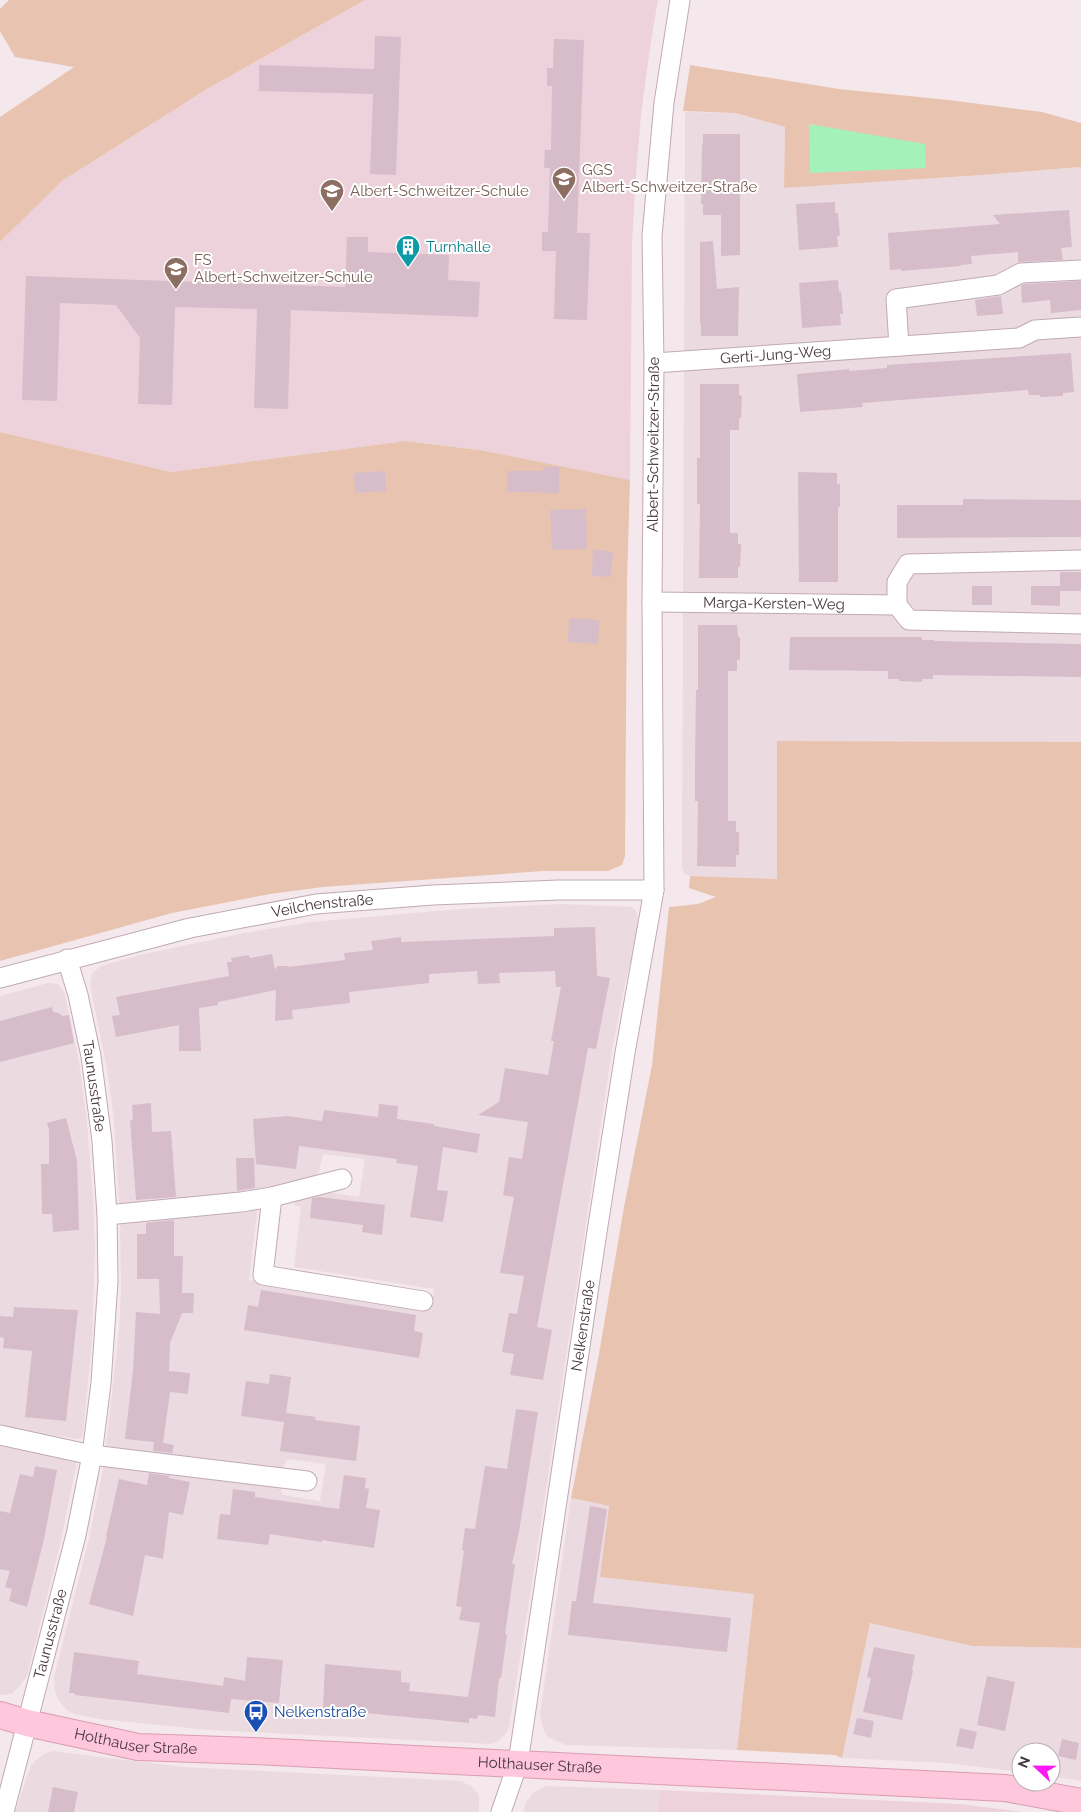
<svg xmlns="http://www.w3.org/2000/svg" width="1081" height="1812" viewBox="0 0 1081 1812" font-family="Raleway,sans-serif">
<style>
.residential{fill:#ecdae1}
.education{fill:#edd2dc}
.green{fill:#e8c4b0}
.water{fill:#a4f1bb}
.building{fill:#d6bdc9}
.lines{fill:none;stroke-linecap:round;stroke-linejoin:round}
.street-casing{stroke:#c0aab4;stroke-width:21}
.secondary-casing{stroke:#da9cb2;stroke-width:28}
.street{stroke:#fff;stroke-width:19}
.secondary{stroke:#ffc7db;stroke-width:26}
.labels{text-anchor:middle;stroke-width:4;stroke-linejoin:round;paint-order:stroke}
.education-label{font-size:15px;fill:#785e54;stroke:#fff;text-anchor:start}
.culture-label{font-size:15px;fill:#0d838f;stroke:#fff;text-anchor:start}
.street-label{font-size:15px;fill:#47363f;stroke:#fff}
.transit-label{font-size:15px;fill:#164399;stroke:#fff;text-anchor:start}
</style>
<rect width="100%" height="100%" fill="#f4e8ed"/>
<!-- residential -->
<g class="residential">
<path d="M 685,112 L 735,113 L 785,127 L 784,188 L 982,175 L 1081,167 L 1081,742 L 777,741 L 777,879 L 690,876 L 684,873 L 682,868 Z"/>
<path d="M 562,904 L 632,907 L 637,913 L 639,927 L 624,989 L 612,1051 L 532,1583 L 509,1727 L 506,1733 L 499,1741 L 491,1744 L 208,1730 L 100,1719 L 74,1714 L 67,1710 L 59,1701 L 55,1691 L 54,1677 L 89,1539 L 104,1464 L 281,1487 L 283,1495 L 320,1501 L 326,1464 L 288,1459 L 282,1469 L 108,1448 L 106,1445 L 119,1331 L 121,1291 L 120,1221 L 258,1205 L 249,1280 L 431,1309 L 434,1289 L 294,1267 L 301,1207 L 294,1205 L 295,1196 L 322,1191 L 359,1197 L 365,1159 L 323,1154 L 318,1176 L 274,1190 L 123,1205 L 121,1204 L 119,1202 L 114,1120 L 107,1069 L 90,985 L 92,973 L 101,966 L 140,955 L 239,934 L 311,922 L 459,909 Z"/>
<path d="M 48,983 L 58,984 L 65,994 L 79,1062 L 87,1121 L 93,1200 L 95,1249 L 92,1341 L 84,1424 L 82,1438 L 78,1439 L 0,1428 L 0,996 Z"/>
<path d="M 0,1439 L 78,1457 L 60,1545 L 27,1676 L 20,1686 L 11,1694 L 0,1695 Z"/>
<path d="M 571,1498 L 609,1506 L 601,1577 L 754,1594 L 737,1750 L 566,1745 L 548,1737 L 543,1728 L 540,1714 Z"/>
<path d="M 870,1623 L 972,1646 L 1081,1648 L 1081,1781 L 1051,1776 L 1051,1752 L 1021,1752 L 1021,1772 L 947,1763 L 842,1758 Z"/>
<path d="M 53,1751 L 183,1767 L 461,1781 L 471,1786 L 479,1795 L 479,1812 L 15,1812 L 30,1768 L 36,1760 L 44,1754 Z"/>
<path d="M 547,1786 L 660,1790 L 657,1812 L 523,1812 L 526,1802 L 534,1792 Z"/>
</g>
<!-- education -->
<g class="education">
<path d="M 365,0 L 658,0 L 651,41 L 641,115 L 636,175 L 632,244 L 630,480 L 480,450 L 405,441 L 171,472 L 0,432 L 0,242 L 62,181 L 207,89 Z"/>
<path d="M 660,1790 L 960,1804 L 1024,1812 L 657,1812 Z"/>
</g>
<!-- green -->
<g class="green">
<path d="M 9,0 L 365,0 L 207,89 L 62,181 L 0,242 L 0,117 L 74,67 L 15,57 L 0,31 L 0,9 Z"/>
<path d="M 690,65 L 839,89 L 949,100 L 1042,112 L 1081,123 L 1081,167 L 982,175 L 784,188 L 785,127 L 735,113 L 683,111 Z"/>
<path d="M 0,432 L 171,472 L 405,441 L 480,450 L 630,480 L 627,581 L 625,856 L 622,865 L 608,871 L 544,871 L 323,887 L 270,894 L 172,913 L 0,961 Z"/>
<path d="M 777,741 L 1081,742 L 1081,1648 L 972,1646 L 870,1623 L 842,1758 L 835,1755 L 737,1750 L 754,1594 L 600,1577 L 609,1506 L 571,1498 L 599,1354 L 624,1207 L 652,1065 L 669,907 L 698,904 L 716,897 L 689,888 L 690,876 L 777,879 Z"/>
</g>
<!-- water -->
<path class="water" d="M 809,124 L 925,144 L 926,168 L 810,173 Z"/>
<!-- building -->
<g class="building">
<path d="M 375,36 L 401,37 L 396,175 L 370,174 L 373,94 L 259,91 L 259,65 L 374,69 Z"/>
<path d="M 554,39 L 584,40 L 577,233 L 590,233 L 587,320 L 554,319 L 556,251 L 542,251 L 542,232 L 548,232 L 550,168 L 544,168 L 545,150 L 551,150 L 552,86 L 547,86 L 547,68 L 553,68 Z"/>
<path d="M 703,134 L 740,134 L 740,255 L 721,256 L 721,215 L 703,215 L 703,204 L 701,204 L 702,145 L 703,144 Z"/>
<path d="M 835,202 L 835,213 L 838,213 L 839,224 L 840,236 L 837,236 L 838,247 L 799,250 L 796,204 Z"/>
<path d="M 1069,210 L 1072,247 L 1061,248 L 1063,260 L 1018,262 L 1018,252 L 971,256 L 972,264 L 961,265 L 961,266 L 901,271 L 901,269 L 890,270 L 888,233 L 1000,224 L 993,215 Z"/>
<path d="M 347,237 L 368,237 L 368,252 L 449,255 L 448,280 L 480,282 L 478,317 L 291,310 L 288,409 L 254,408 L 257,309 L 175,307 L 172,405 L 138,404 L 140,338 L 116,305 L 60,303 L 57,401 L 22,400 L 26,276 L 345,287 Z"/>
<path d="M 713,241 L 717,289 L 739,287 L 738,336 L 701,336 L 701,325 L 700,325 L 700,242 Z"/>
<path d="M 838,280 L 839,292 L 841,291 L 843,314 L 840,314 L 841,325 L 802,328 L 799,283 Z"/>
<path d="M 1081,281 L 1081,310 L 1051,313 L 1050,300 L 1022,303 L 1021,286 L 1024,284 Z"/>
<path d="M 1001,296 L 1003,314 L 977,316 L 975,300 Z"/>
<path d="M 1071,353 L 1074,392 L 1063,393 L 1063,396 L 1040,397 L 1040,395 L 1029,395 L 1028,390 L 862,403 L 863,407 L 800,412 L 797,374 L 839,370 L 849,369 L 849,371 L 887,368 L 887,365 Z"/>
<path d="M 700,384 L 739,384 L 739,395 L 742,396 L 741,418 L 739,418 L 739,430 L 730,430 L 730,533 L 738,533 L 738,544 L 741,544 L 740,567 L 738,567 L 738,578 L 699,578 L 700,504 L 697,504 L 697,458 L 700,458 Z"/>
<path d="M 543,467 L 559,467 L 559,493 L 507,492 L 507,471 L 543,471 Z"/>
<path d="M 385,471 L 386,491 L 355,493 L 354,473 Z"/>
<path d="M 798,472 L 837,473 L 837,484 L 840,484 L 840,507 L 838,507 L 838,582 L 799,582 Z"/>
<path d="M 963,499 L 1081,500 L 1081,537 L 897,538 L 897,505 L 963,505 Z"/>
<path d="M 586,509 L 587,549 L 552,550 L 550,510 Z"/>
<path d="M 593,549 L 613,552 L 611,577 L 592,576 Z"/>
<path d="M 1060,572 L 1081,572 L 1081,591 L 1060,591 L 1060,606 L 1031,605 L 1031,586 L 1060,586 Z"/>
<rect x="972" y="586" width="20" height="19"/>
<path d="M 569,618 L 599,620 L 598,644 L 568,642 Z"/>
<path d="M 698,625 L 737,625 L 738,637 L 740,637 L 740,660 L 737,660 L 737,671 L 728,671 L 728,821 L 736,821 L 736,832 L 739,832 L 739,855 L 736,855 L 736,867 L 697,866 L 698,801 L 695,801 L 695,763 L 696,690 L 698,690 Z"/>
<path d="M 790,637 L 922,637 L 922,640 L 934,640 L 934,641 L 1081,644 L 1081,677 L 933,675 L 933,679 L 922,679 L 922,682 L 899,681 L 899,679 L 888,679 L 888,671 L 789,670 Z"/>
<path d="M 595,927 L 597,976 L 610,978 L 596,1049 L 588,1048 L 537,1327 L 552,1330 L 543,1380 L 510,1375 L 514,1354 L 502,1352 L 509,1313 L 517,1314 L 524,1276 L 500,1273 L 514,1197 L 503,1195 L 509,1157 L 522,1159 L 528,1122 L 478,1115 L 499,1102 L 505,1068 L 548,1075 L 554,1041 L 551,1041 L 561,987 L 556,987 L 555,971 L 499,973 L 500,983 L 478,984 L 477,971 L 429,974 L 429,983 L 349,992 L 350,1003 L 292,1010 L 293,1019 L 275,1021 L 276,990 L 218,1002 L 218,1005 L 199,1008 L 201,1051 L 179,1051 L 179,1025 L 116,1037 L 112,1016 L 120,1015 L 116,997 L 229,976 L 227,962 L 232,962 L 231,958 L 249,955 L 250,958 L 272,954 L 275,969 L 277,968 L 277,966 L 288,966 L 288,967 L 345,960 L 344,953 L 373,950 L 371,941 L 401,937 L 401,942 L 554,936 L 554,928 Z"/>
<path d="M 52,1007 L 53,1012 L 59,1013 L 62,1016 L 69,1015 L 74,1043 L 0,1062 L 0,1021 Z"/>
<path d="M 151,1103 L 152,1132 L 171,1131 L 176,1197 L 136,1200 L 130,1120 L 133,1120 L 132,1105 Z"/>
<path d="M 379,1104 L 398,1106 L 397,1119 L 434,1124 L 434,1126 L 480,1134 L 477,1153 L 443,1147 L 437,1190 L 448,1191 L 443,1222 L 410,1217 L 418,1166 L 396,1163 L 397,1159 L 299,1146 L 296,1169 L 256,1164 L 253,1119 L 288,1116 L 322,1121 L 324,1110 L 378,1117 Z"/>
<path d="M 66,1118 L 77,1161 L 79,1230 L 53,1232 L 52,1214 L 42,1214 L 41,1164 L 49,1164 L 49,1130 L 47,1123 Z"/>
<path d="M 236,1158 L 254,1158 L 255,1188 L 237,1191 Z"/>
<path d="M 319,1197 L 385,1205 L 382,1235 L 362,1232 L 363,1225 L 310,1218 L 312,1198 Z"/>
<path d="M 174,1220 L 174,1256 L 183,1256 L 182,1293 L 194,1293 L 193,1313 L 182,1313 L 170,1343 L 169,1371 L 190,1373 L 188,1394 L 170,1392 L 163,1443 L 159,1442 L 174,1445 L 172,1453 L 153,1451 L 154,1442 L 125,1439 L 133,1370 L 136,1312 L 160,1314 L 159,1279 L 137,1279 L 137,1234 L 146,1234 L 146,1223 Z"/>
<path d="M 261,1290 L 416,1315 L 414,1331 L 423,1333 L 419,1358 L 244,1330 L 248,1305 L 258,1307 Z"/>
<path d="M 14,1307 L 78,1310 L 66,1421 L 25,1417 L 32,1351 L 3,1348 L 4,1338 L 0,1337 L 0,1316 L 13,1317 Z"/>
<path d="M 270,1374 L 291,1377 L 286,1413 L 316,1417 L 315,1420 L 360,1426 L 356,1461 L 280,1451 L 284,1422 L 241,1416 L 246,1381 L 269,1384 Z"/>
<path d="M 516,1409 L 538,1412 L 519,1532 L 512,1564 L 515,1564 L 505,1634 L 507,1635 L 501,1678 L 499,1678 L 495,1717 L 478,1715 L 477,1719 L 469,1718 L 469,1723 L 323,1709 L 325,1664 L 401,1671 L 401,1682 L 410,1683 L 409,1691 L 468,1697 L 480,1623 L 459,1620 L 462,1607 L 456,1606 L 464,1551 L 462,1550 L 465,1528 L 475,1529 L 485,1466 L 507,1469 Z"/>
<path d="M 35,1466 L 57,1470 L 44,1539 L 27,1607 L 9,1601 L 12,1589 L 5,1587 L 10,1571 L 0,1569 L 0,1511 L 10,1513 L 20,1474 L 33,1477 Z"/>
<path d="M 149,1473 L 169,1476 L 169,1478 L 190,1482 L 183,1515 L 169,1512 L 163,1559 L 145,1555 L 133,1616 L 89,1604 L 107,1537 L 106,1536 L 119,1479 L 147,1485 Z"/>
<path d="M 344,1475 L 366,1478 L 365,1488 L 369,1489 L 366,1508 L 380,1510 L 374,1548 L 322,1540 L 322,1542 L 270,1534 L 268,1545 L 217,1539 L 220,1514 L 230,1515 L 233,1489 L 255,1492 L 255,1497 L 339,1509 Z"/>
<path d="M 590,1506 L 607,1509 L 593,1603 L 731,1618 L 727,1652 L 568,1635 L 572,1601 L 576,1601 Z"/>
<path d="M 874,1647 L 915,1655 L 912,1670 L 913,1671 L 902,1720 L 863,1712 L 871,1678 L 867,1677 Z"/>
<path d="M 74,1652 L 139,1661 L 137,1674 L 223,1686 L 224,1677 L 245,1681 L 247,1657 L 283,1660 L 279,1703 L 231,1699 L 229,1713 L 75,1695 L 75,1693 L 69,1693 Z"/>
<path d="M 987,1676 L 1015,1682 L 1005,1731 L 977,1725 Z"/>
<path d="M 857,1718 L 874,1721 L 871,1738 L 853,1734 Z"/>
<path d="M 960,1728 L 977,1732 L 973,1749 L 956,1746 Z"/>
<path d="M 1062,1739 L 1079,1743 L 1076,1760 L 1058,1756 Z"/>
<path d="M 53,1787 L 78,1792 L 74,1812 L 48,1812 Z"/>
</g>
<g class="lines">
<defs>
<g id="street">
<path d="M 899,346 L 896,299 L 998,285 L 1021,273 L 1081,270"/>
<path id="s1" d="M 654,363 L 1019,338 L 1035,330 L 1081,327"/>
<path d="M 1081,560 L 908,564 L 897,582 L 897,605 L 909,620 L 1081,624"/>
<path id="s2" d="M 652,602 L 897,605"/>
<path id="s3" d="M 0,978 L 190,928 L 316,904 L 433,895 L 559,890 L 654,890"/>
<path d="M 272,1197 L 263,1275 L 423,1301"/>
<path d="M 107,1215 L 241,1202 L 272,1197 L 342,1179"/>
<path d="M 0,1435 L 92,1455 L 307,1481"/>
<path id="s4" d="M 4,1812 L 76,1535 L 92,1455 L 101,1383 L 108,1281 L 107,1215 L 102,1141 L 91,1056 L 78,995 L 67,959"/>
<path id="s5" d="M 501,1812 L 518,1763 L 597,1232 L 625,1053 L 654,890 L 652,602 L 654,363 L 652,236 L 664,103 L 680,0"/>
</g>
<g id="secondary">
<path id="s6" d="M 0,1715 L 27,1723 L 138,1747 L 252,1751 L 1005,1788 L 1081,1802"/>
</g>
</defs>
<!-- street casing -->
<use href="#street" class="street-casing"/>
<!-- secondary casing -->
<use href="#secondary" class="secondary-casing"/>
<!-- street -->
<use href="#street" class="street"/>
<!-- secondary -->
<use href="#secondary" class="secondary"/>
</g>
<!-- icons -->
<defs>
<symbol id="school-pin" viewBox="-11 -11 22 30"><path d="M0 17L-7.5 6A9.5 9.5 0 1 1 7.5 6Z" fill="#8d6e63" stroke="#fff"/><path d="M0-5L7-2L0 1L-7-2ZM-4 1L0 2.5L4 1V4Q0 6-4 4Z" fill="#fff"/></symbol>
<symbol id="building-pin" viewBox="-11 -11 22 30"><path d="M0 17L-7.5 6A9.5 9.5 0 1 1 7.5 6Z" fill="#0f9aa8" stroke="#fff"/><path d="M-4-6H4V6H1V3H-1V6H-4ZM-2.5-4.3h1.7v1.8h-1.7ZM.8-4.3h1.7v1.8H.8ZM-2.5-1h1.7V.8h-1.7ZM.8-1h1.7V.8H.8Z" fill="#fff"/></symbol>
<symbol id="bus-pin" viewBox="-11 -11 22 30"><path d="M0 17L-7.5 6A9.5 9.5 0 1 1 7.5 6Z" fill="#1a4fb4" stroke="#fff"/><path d="M-5-6H5V4H4V6H2V4H-2V6H-4V4H-5ZM-3.5-4V0h7V-4ZM-3.5 1.2v1.5H-2V1.2ZM2 1.2v1.5H3.5V1.2Z" fill="#fff"/></symbol>
</defs>
<g fill-rule="evenodd">
<use href="#school-pin" x="550" y="165" width="28" height="38"/>
<use href="#school-pin" x="318" y="177" width="28" height="38"/>
<use href="#building-pin" x="394" y="233" width="28" height="38"/>
<use href="#school-pin" x="162" y="255" width="28" height="38"/>
<use href="#bus-pin" x="242" y="1698" width="28" height="38"/>
</g>
<g class="labels">
<!-- education labels -->
<g class="education-label">
<text x="582" y="175">GGS<tspan x="582" dy="17">Albert-Schweitzer-Straße</tspan></text>
<text x="350" y="196">Albert-Schweitzer-Schule</text>
<text x="194" y="265">FS<tspan x="194" dy="17">Albert-Schweitzer-Schule</tspan></text>
</g>
<!-- culture labels -->
<g class="culture-label">
<text x="426" y="252">Turnhalle</text>
</g>
<!-- street labels -->
<g class="street-label">
<text dy="5" stroke="none"><textPath href="#s1" startOffset="122">Gerti-Jung-Weg</textPath></text>
<text dy="5" stroke="none"><textPath href="#s5" startOffset="1381">Albert-Schweitzer-Straße</textPath></text>
<text dy="5" stroke="none"><textPath href="#s2" startOffset="122">Marga-Kersten-Weg</textPath></text>
<text dy="5" stroke="none"><textPath href="#s3" startOffset="331">Veilchenstraße</textPath></text>
<text transform="translate(94 1086) rotate(82)" y="5">Taunusstraße</text>
<text dy="5" stroke="none"><textPath href="#s5" startOffset="494">Nelkenstraße</textPath></text>
<text dy="5" stroke="none"><textPath href="#s4" startOffset="184">Taunusstraße</textPath></text>
<text dy="5" stroke="none"><textPath href="#s6" startOffset="139">Holthauser Straße</textPath></text>
<text dy="5" stroke="none"><textPath href="#s6" startOffset="544">Holthauser Straße</textPath></text>
</g>
<!-- transit labels -->
<g class="transit-label">
<text x="274" y="1717">Nelkenstraße</text>
</g>
</g>
<!-- north arrow -->
<g transform="translate(1036 1767) rotate(292)"><circle r="24" fill="#ffffff" stroke="#b5afb2"/>
<path d="M0-4L9 19L0 12L-9 19Z" fill="#fb18f2"/>
<text y="-8" font-size="14" font-weight="bold" text-anchor="middle" fill="#47363f">N</text>
</g>
</svg>
